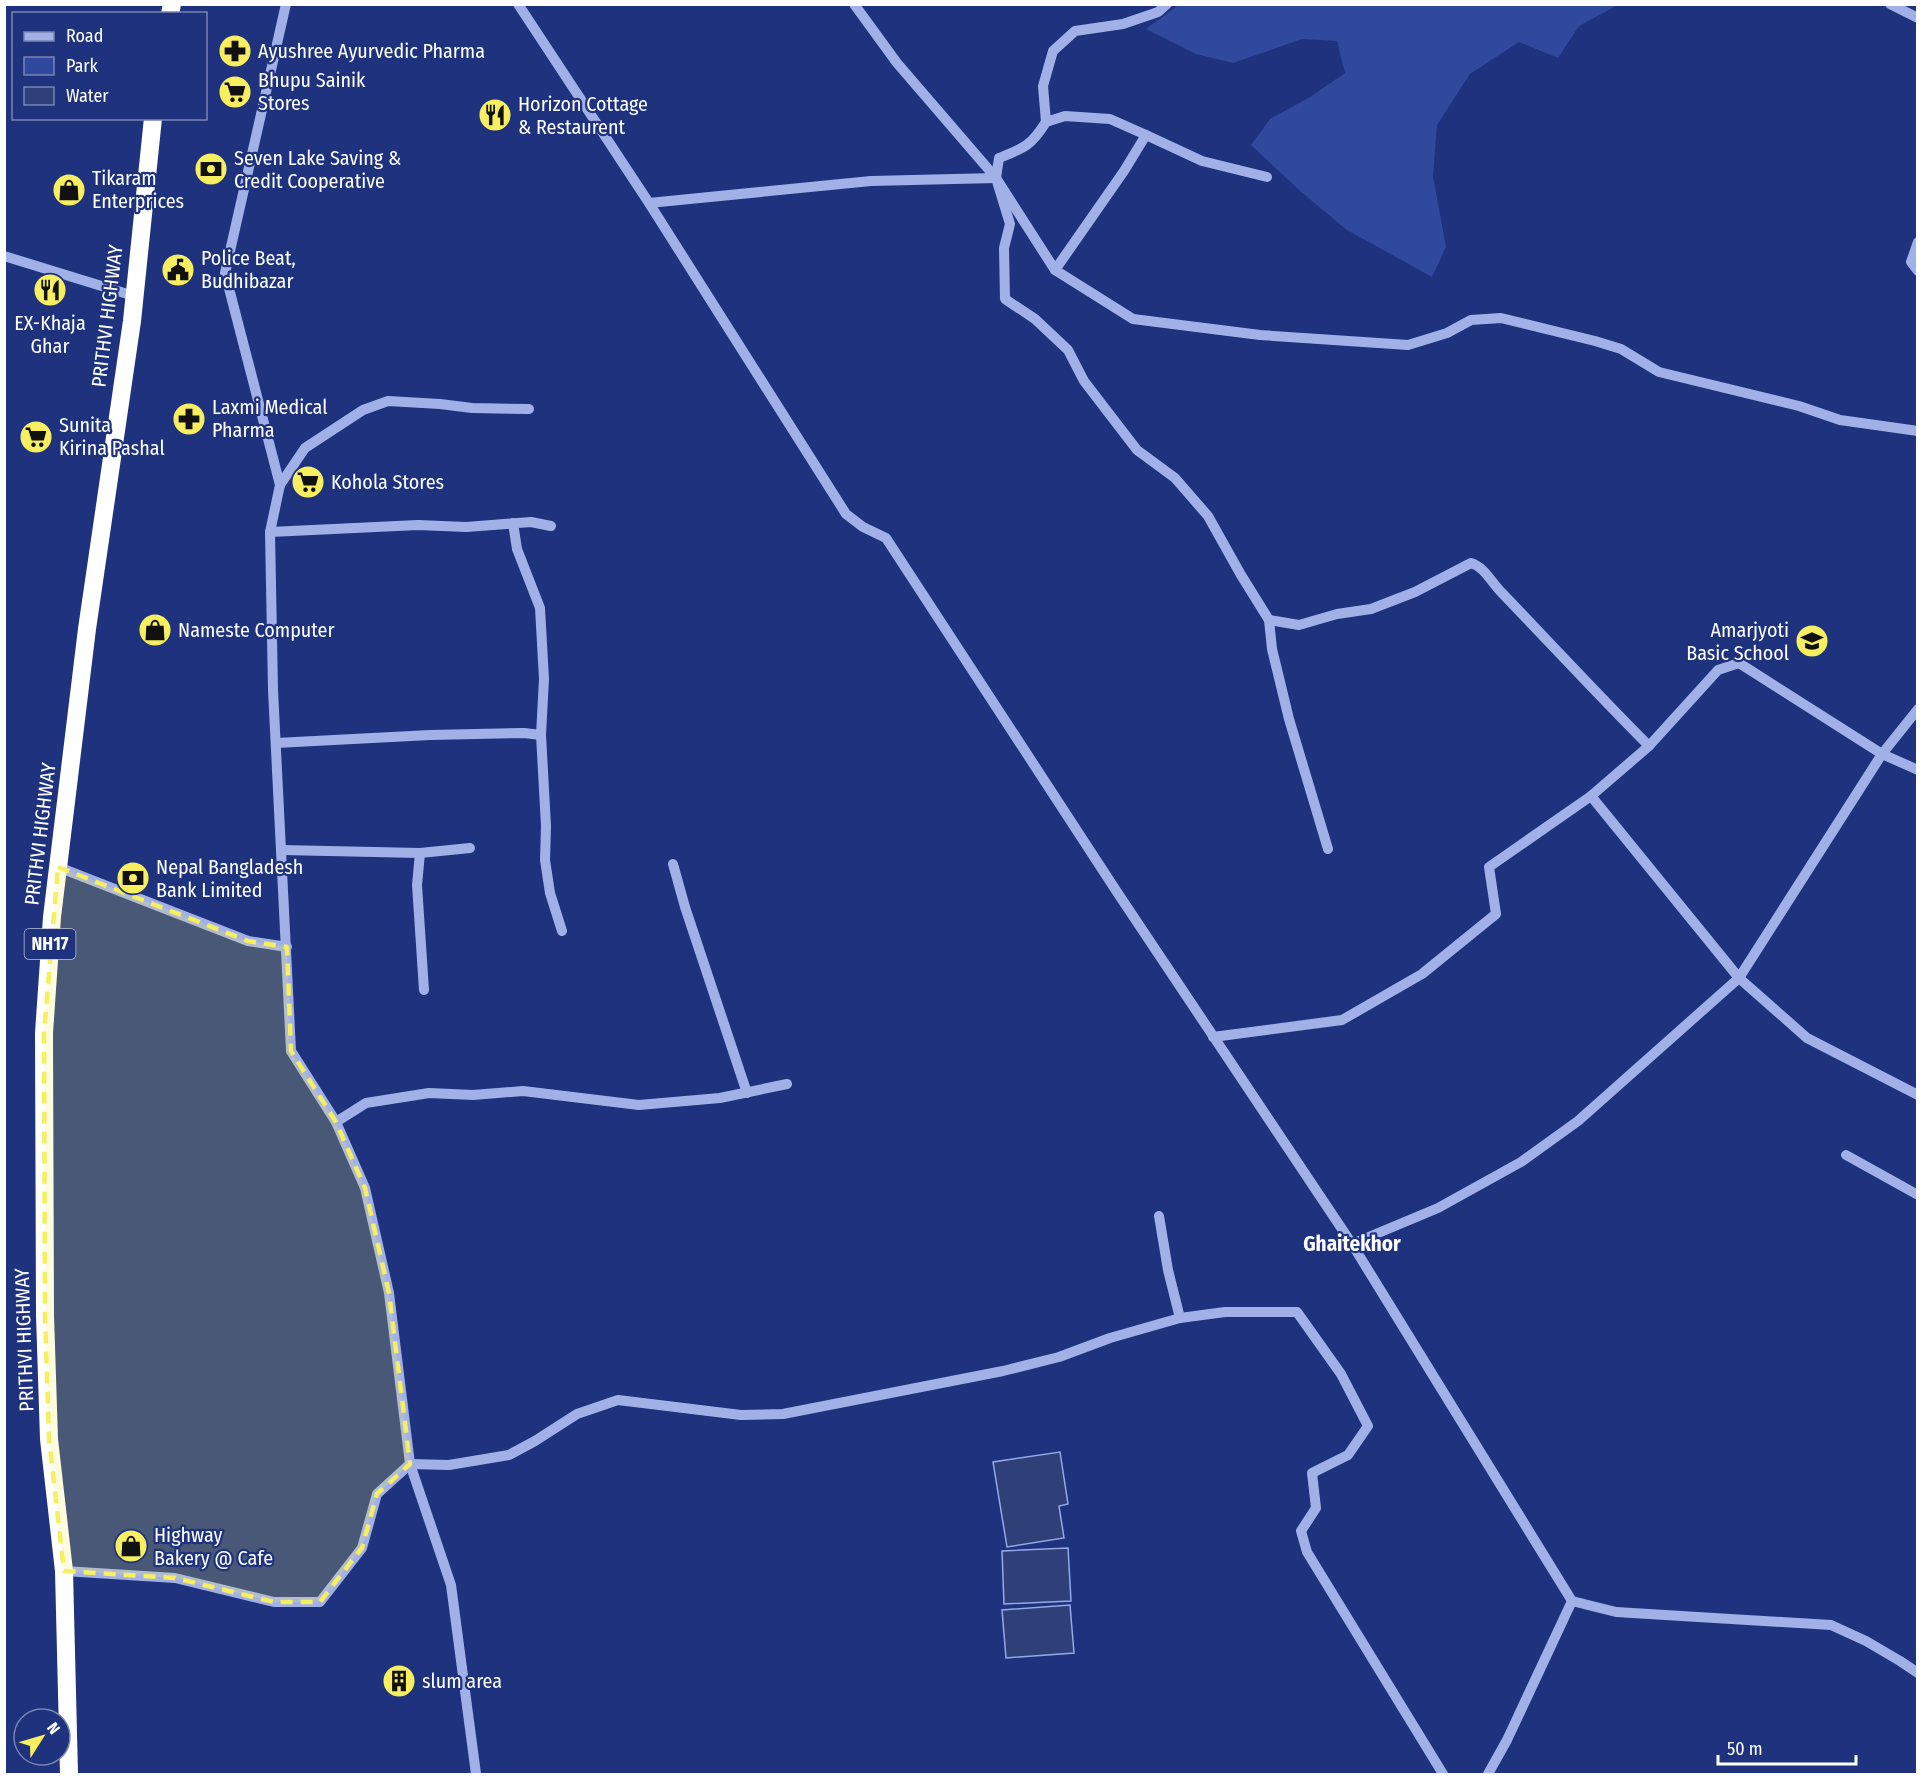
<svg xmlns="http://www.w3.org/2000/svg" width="1922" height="1779" viewBox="0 0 1922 1779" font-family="'Fira Sans Condensed',sans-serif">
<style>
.green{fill:#31499c}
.water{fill:#2f3f77;stroke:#95a9ea;stroke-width:1.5}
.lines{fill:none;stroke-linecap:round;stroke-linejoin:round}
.minor{stroke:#a1b1e8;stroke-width:10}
.highway{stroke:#fff;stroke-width:18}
.marked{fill:#f7ee60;fill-opacity:0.2;stroke:#f7ee60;stroke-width:4.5;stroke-dasharray:12 8;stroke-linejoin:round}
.labels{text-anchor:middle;stroke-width:4.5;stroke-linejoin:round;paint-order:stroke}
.shield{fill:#1e327e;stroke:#bcc2d8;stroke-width:1.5}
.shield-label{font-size:18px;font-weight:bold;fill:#fff}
.poi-label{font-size:20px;fill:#fff;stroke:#1e327e;text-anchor:start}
.street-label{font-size:20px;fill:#fff;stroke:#1e327e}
.neighbourhood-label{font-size:21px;font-weight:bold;fill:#fff;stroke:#1e327e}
</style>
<rect width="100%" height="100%" fill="#1e327e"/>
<!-- green -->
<path class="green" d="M 1180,4 L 1618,4 L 1618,5 L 1579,26 L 1558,58 L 1519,42 L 1470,74 L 1437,125 L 1433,176 L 1446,247 L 1432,277 L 1347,230 L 1300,191 L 1251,145 L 1270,119 L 1310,97 L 1345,73 L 1337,41 L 1302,39 L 1233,63 L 1196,54 L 1146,29 Z"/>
<!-- water -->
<g class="water">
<path d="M 1060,1452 L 1068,1504 L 1059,1506 L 1064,1538 L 1007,1547 L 993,1462 Z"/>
<path d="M 1068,1548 L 1071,1601 L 1004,1604 L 1002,1551 Z"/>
<path d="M 1070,1605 L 1074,1653 L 1006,1658 L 1002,1610 Z"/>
</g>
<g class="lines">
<!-- minor -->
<g class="minor">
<path d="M 286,4 L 225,273 L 280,485 L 270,532 L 273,690 L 291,1051 L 336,1122 L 365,1188 L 389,1293 L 410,1464 L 451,1585 L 476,1774"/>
<path d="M 518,4 L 649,203 L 846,514 L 863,527 L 886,538 L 1117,892 L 1352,1244 L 1572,1601 L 1616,1612 L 1831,1625 L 1866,1641 L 1900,1661 L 1918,1673"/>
<path d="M 854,4 L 897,63 L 996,178 L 1055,270 L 1133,319 L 1260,335 L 1408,345 L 1447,333 L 1471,320 L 1501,318 L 1595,341 L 1621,349 L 1659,372 L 1799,406 L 1840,420 L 1918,431"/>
<path d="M 1890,4 L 1918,18"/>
<path d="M 1046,122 C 1031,146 1024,148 999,158 L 996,178 L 1010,224 L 1004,248 L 1005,299 L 1035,319 L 1068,350 L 1084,381 L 1137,450 L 1175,478 L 1208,516 L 1241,575 L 1269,620 L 1272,649 L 1289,719 L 1328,849"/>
<path d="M 1146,135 L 1110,119 L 1065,116 L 1046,122 L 1043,86 L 1053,51 L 1075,31 L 1123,24 L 1158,12 L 1167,4"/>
<path d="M 649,203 L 871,181 L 996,178"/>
<path d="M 1918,242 L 1911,262 L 1918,271"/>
<path d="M 4,256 L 134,296"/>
<path d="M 1055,270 L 1124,171 L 1146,135 L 1202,161 L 1267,177"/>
<path d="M 280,485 L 305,448 L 363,410 L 388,401 L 440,404 L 472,408 L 529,409"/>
<path d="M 270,532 L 418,525 L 466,527 L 531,522 L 551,526"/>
<path d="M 1269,620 L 1299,625 L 1337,614 L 1371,609 L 1415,592 L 1471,563 C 1485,567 1492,584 1503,594 C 1552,645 1599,696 1649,746"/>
<path d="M 541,735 L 546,826 L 545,860 L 550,893 L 562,931"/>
<path d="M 276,743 L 430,735 L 524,733 L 541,735 L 544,679 L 540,608 L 517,549 L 513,523"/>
<path d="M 1591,796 L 1649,746 L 1718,670 L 1739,663 L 1882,754 L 1918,770"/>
<path d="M 282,850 L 420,853 L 470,848"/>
<path d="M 420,853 L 417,885 L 424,990"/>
<path d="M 673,864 L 685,907 L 747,1093"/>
<path d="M 58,867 L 248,941 L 287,947"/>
<path d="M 1213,1037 L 1342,1020 L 1422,974 L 1496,914 L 1489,867 L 1591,796 L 1739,978 L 1807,1038 L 1918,1095"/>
<path d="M 336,1122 L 366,1103 L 429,1093 L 473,1095 L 523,1091 L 639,1105 L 720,1098 L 787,1084"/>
<path d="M 1846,1155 L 1918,1195"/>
<path d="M 1159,1216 L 1168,1270 L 1180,1318"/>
<path d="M 1352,1244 L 1438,1208 L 1521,1162 L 1578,1121 L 1739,978 L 1882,754 L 1918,709"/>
<path d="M 64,1571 L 175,1578 L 274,1602 L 320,1602 L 362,1548 L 377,1494 L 410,1464 L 449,1465 L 509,1455 L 535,1441 L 577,1414 L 618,1400 L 741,1415 L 783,1414 L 1003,1371 L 1059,1357 L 1110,1338 L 1180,1318 L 1225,1312 L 1297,1312 L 1341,1374 L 1368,1426 L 1348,1455 L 1312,1473 L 1316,1508 L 1301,1531 L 1307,1552 L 1443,1774"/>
<path d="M 1488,1774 L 1507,1740 L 1572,1601"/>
</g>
<!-- highway -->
<g class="highway">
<path d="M 170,14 L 172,4"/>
<path d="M 69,1774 L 64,1571 L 49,1439 L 45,1315 L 44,1033 L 52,917 L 87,629 L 132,321 L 153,118"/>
</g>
</g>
<!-- marked area -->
<path class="marked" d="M 58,867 L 248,941 L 287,947 L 291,1051 L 336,1122 L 365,1188 L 389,1293 L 410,1464 L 377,1494 L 362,1548 L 320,1602 L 274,1602 L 175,1578 L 64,1571 L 49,1439 L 45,1315 L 44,1033 Z"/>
<!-- icons -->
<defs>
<symbol id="pharmacy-disc" viewBox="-11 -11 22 22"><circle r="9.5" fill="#f7ee60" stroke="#1e327e"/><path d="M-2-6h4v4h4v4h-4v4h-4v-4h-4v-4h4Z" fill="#111"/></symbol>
<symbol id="supermarket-disc" viewBox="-11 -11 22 22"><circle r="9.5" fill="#f7ee60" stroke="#1e327e"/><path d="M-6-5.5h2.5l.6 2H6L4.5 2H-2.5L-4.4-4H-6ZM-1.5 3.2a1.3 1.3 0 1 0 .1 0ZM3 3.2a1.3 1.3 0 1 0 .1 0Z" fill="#111"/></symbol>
<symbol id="restaurant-disc" viewBox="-11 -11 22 22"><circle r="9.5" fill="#f7ee60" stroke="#1e327e"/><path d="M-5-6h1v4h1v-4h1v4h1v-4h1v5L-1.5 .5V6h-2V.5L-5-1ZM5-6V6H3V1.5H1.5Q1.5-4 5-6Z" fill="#111"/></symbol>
<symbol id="bank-disc" viewBox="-11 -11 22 22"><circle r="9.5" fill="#f7ee60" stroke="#1e327e"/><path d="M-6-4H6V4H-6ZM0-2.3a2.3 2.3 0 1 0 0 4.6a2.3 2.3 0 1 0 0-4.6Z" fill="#111"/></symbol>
<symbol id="shop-disc" viewBox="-11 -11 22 22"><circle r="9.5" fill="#f7ee60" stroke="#1e327e"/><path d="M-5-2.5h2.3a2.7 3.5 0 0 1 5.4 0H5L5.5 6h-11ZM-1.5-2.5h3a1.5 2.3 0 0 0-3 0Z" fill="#111"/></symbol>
<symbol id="civic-disc" viewBox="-11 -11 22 22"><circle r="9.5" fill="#f7ee60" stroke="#1e327e"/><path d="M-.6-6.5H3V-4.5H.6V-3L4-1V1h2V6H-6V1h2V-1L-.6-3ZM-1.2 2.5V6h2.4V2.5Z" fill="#111"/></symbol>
<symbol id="school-disc" viewBox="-11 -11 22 22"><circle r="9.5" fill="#f7ee60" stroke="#1e327e"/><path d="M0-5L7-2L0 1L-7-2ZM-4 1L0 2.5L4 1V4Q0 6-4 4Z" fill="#111"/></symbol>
<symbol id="building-disc" viewBox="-11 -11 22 22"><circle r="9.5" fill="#f7ee60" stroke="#1e327e"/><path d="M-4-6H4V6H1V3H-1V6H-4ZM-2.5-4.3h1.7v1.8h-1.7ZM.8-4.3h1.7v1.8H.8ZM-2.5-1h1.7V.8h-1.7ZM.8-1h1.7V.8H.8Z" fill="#111"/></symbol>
</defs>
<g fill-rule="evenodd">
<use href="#pharmacy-disc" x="216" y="32" width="38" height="38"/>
<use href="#supermarket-disc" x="216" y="73" width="38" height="38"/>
<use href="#restaurant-disc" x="476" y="96" width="38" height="38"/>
<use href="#bank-disc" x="192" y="150" width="38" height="38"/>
<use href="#shop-disc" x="50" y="171" width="38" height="38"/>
<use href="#civic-disc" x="159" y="251" width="38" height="38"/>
<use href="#restaurant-disc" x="31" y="271" width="38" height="38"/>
<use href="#pharmacy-disc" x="170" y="400" width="38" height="38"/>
<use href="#supermarket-disc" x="17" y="418" width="38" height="38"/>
<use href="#supermarket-disc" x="289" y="463" width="38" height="38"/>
<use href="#shop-disc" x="136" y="611" width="38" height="38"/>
<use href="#school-disc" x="1793" y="622" width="38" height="38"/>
<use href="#bank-disc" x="114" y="859" width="38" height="38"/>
<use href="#shop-disc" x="112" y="1527" width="38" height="38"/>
<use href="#building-disc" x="380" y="1662" width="38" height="38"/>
</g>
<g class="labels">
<!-- shield labels -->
<rect class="shield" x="24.5" y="929" width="51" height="30" rx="4.5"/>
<g class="shield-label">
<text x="50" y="950">NH17</text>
</g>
<!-- poi labels -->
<g class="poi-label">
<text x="258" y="58">Ayushree Ayurvedic Pharma</text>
<text x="258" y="87">Bhupu Sainik<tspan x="258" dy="23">Stores</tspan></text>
<text x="518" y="111">Horizon Cottage<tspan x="518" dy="23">&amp; Restaurent</tspan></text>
<text x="234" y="165">Seven Lake Saving &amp;<tspan x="234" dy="23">Credit Cooperative</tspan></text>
<text x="92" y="185">Tikaram<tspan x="92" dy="23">Enterprices</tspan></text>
<text x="201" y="265">Police Beat,<tspan x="201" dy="23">Budhibazar</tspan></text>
<text x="50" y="330" text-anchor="middle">EX-Khaja<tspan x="50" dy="23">Ghar</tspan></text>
<text x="212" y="414">Laxmi Medical<tspan x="212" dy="23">Pharma</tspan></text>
<text x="59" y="432">Sunita<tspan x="59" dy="23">Kirina Pashal</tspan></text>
<text x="331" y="489">Kohola Stores</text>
<text x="178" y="637">Nameste Computer</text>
<text x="1789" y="637" text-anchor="end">Amarjyoti<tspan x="1789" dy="23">Basic School</tspan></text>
<text x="156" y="874">Nepal Bangladesh<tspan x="156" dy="23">Bank Limited</tspan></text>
<text x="154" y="1542">Highway<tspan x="154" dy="23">Bakery @ Cafe</tspan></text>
<text x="422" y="1688">slum area</text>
</g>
<!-- street labels -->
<g class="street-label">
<text transform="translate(107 316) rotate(-83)" y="7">PRITHVI HIGHWAY</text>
<text transform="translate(40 834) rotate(-83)" y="7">PRITHVI HIGHWAY</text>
<text transform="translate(24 1340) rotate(-92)" y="7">PRITHVI HIGHWAY</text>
</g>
<!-- neighbourhood labels -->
<g class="neighbourhood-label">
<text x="1352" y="1251">Ghaitekhor</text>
</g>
</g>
<!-- border -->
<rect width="1922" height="1779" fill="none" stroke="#ffffff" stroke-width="12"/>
<!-- legend -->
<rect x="12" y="12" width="195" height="108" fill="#1e327e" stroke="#7884b2" stroke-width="1.5"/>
<rect x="24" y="32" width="30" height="9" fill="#a1b1e8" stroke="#7884b2" stroke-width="1.5"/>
<text x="66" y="42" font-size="18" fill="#ffffff">Road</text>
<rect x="24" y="57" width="30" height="18" fill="#31499c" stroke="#7884b2" stroke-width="1.5"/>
<text x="66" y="72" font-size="18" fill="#ffffff">Park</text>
<rect x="24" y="87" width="30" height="18" fill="#2f3f77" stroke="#7884b2" stroke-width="1.5"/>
<text x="66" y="102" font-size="18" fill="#ffffff">Water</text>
<!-- north arrow -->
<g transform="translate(42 1737) rotate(53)"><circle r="28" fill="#1e327e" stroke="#7884b2" stroke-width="1.5"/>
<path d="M0-4.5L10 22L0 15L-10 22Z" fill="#f7ee60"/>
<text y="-9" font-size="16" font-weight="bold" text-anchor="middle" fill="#ffffff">N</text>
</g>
<!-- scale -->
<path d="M1718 1755v9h138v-9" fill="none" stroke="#ffffff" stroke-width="3"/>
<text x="1727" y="1755" font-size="18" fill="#ffffff" stroke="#1e327e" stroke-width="4.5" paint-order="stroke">50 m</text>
</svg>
